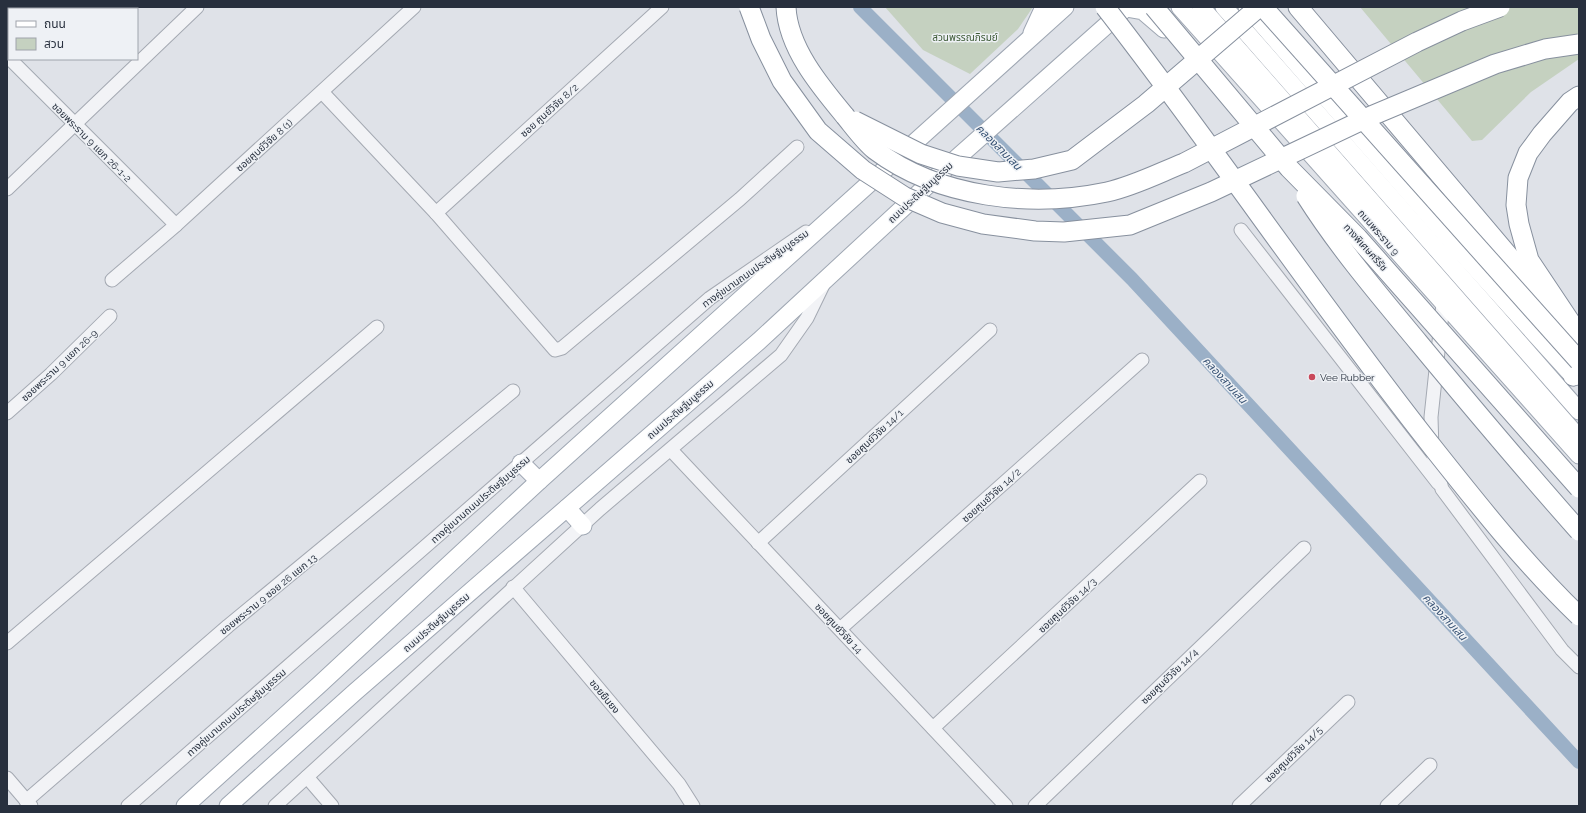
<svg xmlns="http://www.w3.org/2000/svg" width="1586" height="813" viewBox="0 0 1586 813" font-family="Raleway,'Noto Sans Thai',sans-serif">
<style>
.green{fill:#c5d1c0}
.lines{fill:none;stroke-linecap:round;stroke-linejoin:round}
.canal{stroke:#9bb0c7;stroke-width:14}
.minor-casing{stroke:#a4a9b2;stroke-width:15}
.major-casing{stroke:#9fa7b3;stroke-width:19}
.highway-casing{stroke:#87909e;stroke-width:21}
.minor{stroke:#f2f3f6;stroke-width:13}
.major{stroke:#fff;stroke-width:17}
.highway{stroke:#fff;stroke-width:19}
.highway-bridge-casing{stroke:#87909e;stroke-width:21;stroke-linecap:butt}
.highway-bridge{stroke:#fff;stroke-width:19}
.poi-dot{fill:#c9485a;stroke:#eef1f5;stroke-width:1.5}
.labels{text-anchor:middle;stroke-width:3;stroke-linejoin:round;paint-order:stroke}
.park-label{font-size:10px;fill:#3d5a36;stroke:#eef1f5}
.street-label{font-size:10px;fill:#28303e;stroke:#eef1f5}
.poi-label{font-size:10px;fill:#28303e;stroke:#eef1f5;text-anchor:start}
.water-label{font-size:11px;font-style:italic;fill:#344f71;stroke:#eef1f5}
</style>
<rect width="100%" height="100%" fill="#dfe2e8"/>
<!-- green -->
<g class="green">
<path d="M 885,7 L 1033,7 L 1018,29 L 970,74 L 923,50 Z"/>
<path d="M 1360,7 L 1579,7 L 1579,59 L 1531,92 L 1482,140 L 1472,141 Z"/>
</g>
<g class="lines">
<!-- canal -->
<path class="canal" d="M 860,7 L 1132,279 L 1579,762"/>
<defs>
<g id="minor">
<path d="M 10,59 L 176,225"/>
<path d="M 322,92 L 436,213 L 555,350 L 562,348 L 740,199 L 797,147"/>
<path d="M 7,189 L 197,7"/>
<path d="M 436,213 L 662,7"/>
<path d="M 1241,230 L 1438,483"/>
<path d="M 112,280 L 176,225 L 414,7"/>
<path d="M 1443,304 L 1431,417 L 1432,451 L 1442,489 L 1562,650 L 1579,667"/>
<path d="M 7,413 L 51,374 L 110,316"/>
<path d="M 671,450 L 1006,806"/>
<path d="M 758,543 L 990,330"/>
<path d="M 513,587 L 679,784 L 693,806"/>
<path d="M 840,629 L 1142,360"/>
<path d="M 7,643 L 377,327"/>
<path d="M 933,728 L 1200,481"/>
<path d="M 307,777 L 332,806"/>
<path d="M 7,778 L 31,806"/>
<path d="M 26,801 L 228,626 L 513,391"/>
<path d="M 128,806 L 710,298 L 806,232"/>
<path d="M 275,806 L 600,509 L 781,355 L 807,318 L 823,285"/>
<path d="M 1035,806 L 1304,548"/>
<path d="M 1239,806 L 1348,702"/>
<path d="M 1387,806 L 1430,765"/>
</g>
<g id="major">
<path d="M 1180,7 L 1579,455"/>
<path d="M 1201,7 L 1579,438"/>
<path d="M 1224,7 L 1579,411"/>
<path d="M 1247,7 L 1460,251 L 1574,377"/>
<path d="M 1126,8 L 1143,11 L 1164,29"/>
<path d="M 1032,33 L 1044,7"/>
<path d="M 521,463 L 539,481"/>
<path d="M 567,508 L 583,526"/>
<path d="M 185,806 L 319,685 L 539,481 L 1065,7"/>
<path d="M 228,806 L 355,692 L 759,341 L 958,157 L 1127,7"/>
</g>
<g id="highway">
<path d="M 786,7 C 788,48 820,86 845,116"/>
<path d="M 1298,7 L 1535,287 C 1551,316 1567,343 1573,376"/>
<path d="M 1579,96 L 1570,102 L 1542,134 L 1528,153 L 1518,178 L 1516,205 L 1519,224 L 1529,260 L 1579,335"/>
</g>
</defs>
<!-- minor casing -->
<use href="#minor" class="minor-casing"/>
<!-- major casing -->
<use href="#major" class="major-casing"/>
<!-- highway casing -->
<use href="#highway" class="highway-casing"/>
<!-- minor -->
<use href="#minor" class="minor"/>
<!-- major -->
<use href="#major" class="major"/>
<!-- highway -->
<use href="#highway" class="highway"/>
<defs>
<g id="highway-bridge">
<path d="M 749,7 L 761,39 L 782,81 L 818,131 L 863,170 L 905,197 L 942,213 L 983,224 L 1035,231 L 1064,232 L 1130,225 L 1211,192 L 1371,116 L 1495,64 L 1545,49 L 1579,44"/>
<path d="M 1105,7 C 1218,152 1320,305 1434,449 C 1480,507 1526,565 1579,616"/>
<path d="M 1154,7 L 1289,168 L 1358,238 L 1579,488"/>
<path d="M 1263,7 L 1579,361"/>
<path d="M 845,116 C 854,127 864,141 875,150 C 939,198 1031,208 1107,192 C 1134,186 1159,173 1184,163 L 1417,42 L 1462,21 L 1500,7"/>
<path d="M 855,121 L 921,154 L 958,166 L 998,172 L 1034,169 L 1072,160 L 1146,104 L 1259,7"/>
<path d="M 1306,196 C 1339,248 1379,295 1418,342 C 1471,406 1524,469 1579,531"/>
</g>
</defs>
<!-- highway-bridge casing -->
<use href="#highway-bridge" class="highway-bridge-casing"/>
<!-- highway-bridge -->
<use href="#highway-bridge" class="highway-bridge"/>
</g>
<!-- markers -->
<circle class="poi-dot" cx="1312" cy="377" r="4"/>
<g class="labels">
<!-- park labels -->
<g class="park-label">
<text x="965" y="41">สวนพรรณภิรมย์</text>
</g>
<!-- street labels -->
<g class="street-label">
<text transform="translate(549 110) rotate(-42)" y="4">ซอย ศูนย์วิจัย 8/2</text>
<text transform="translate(92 142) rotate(45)" y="4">ซอยพระราม 9 แยก 26-1-2</text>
<text transform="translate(264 145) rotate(-42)" y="4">ซอยศูนย์วิจัย 8 (1)</text>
<text transform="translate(920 192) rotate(-43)" y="4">ถนนประดิษฐ์มนูธรรม</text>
<text transform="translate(1379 232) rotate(49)" y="4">ถนนพระราม 9</text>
<text transform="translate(1366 247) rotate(48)" y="4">ทางพิเศษศรีรัช</text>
<text transform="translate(755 268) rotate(-35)" y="4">ทางคู่ขนานถนนประดิษฐ์มนูธรรม</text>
<text transform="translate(59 365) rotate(-43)" y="4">ซอยพระราม 9 แยก 26-9</text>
<text transform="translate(680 409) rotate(-41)" y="4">ถนนประดิษฐ์มนูธรรม</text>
<text transform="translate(874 436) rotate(-43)" y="4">ซอยศูนย์วิจัย 14/1</text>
<text transform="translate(991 495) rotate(-42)" y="4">ซอยศูนย์วิจัย 14/2</text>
<text transform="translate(480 499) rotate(-41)" y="4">ทางคู่ขนานถนนประดิษฐ์มนูธรรม</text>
<text transform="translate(268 594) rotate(-39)" y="4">ซอยพระราม 9 ซอย 26 แยก 13</text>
<text transform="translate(1067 605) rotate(-43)" y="4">ซอยศูนย์วิจัย 14/3</text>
<text transform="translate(436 622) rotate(-41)" y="4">ถนนประดิษฐ์มนูธรรม</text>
<text transform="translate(839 628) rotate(47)" y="4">ซอยศูนย์วิจัย 14</text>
<text transform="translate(1169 676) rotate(-44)" y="4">ซอยศูนย์วิจัย 14/4</text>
<text transform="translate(605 696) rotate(50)" y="4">ซอยยืนยง</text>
<text transform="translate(236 712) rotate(-41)" y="4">ทางคู่ขนานถนนประดิษฐ์มนูธรรม</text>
<text transform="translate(1293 754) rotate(-44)" y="4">ซอยศูนย์วิจัย 14/5</text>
</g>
<!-- poi labels -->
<g class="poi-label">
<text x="1320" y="381">Vee Rubber</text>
</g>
<!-- water labels -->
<g class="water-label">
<text transform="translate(999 147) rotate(45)" y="4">คลองสามเสน</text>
<text transform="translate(1225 380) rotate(47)" y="4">คลองสามเสน</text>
<text transform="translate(1445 617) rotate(47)" y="4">คลองสามเสน</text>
</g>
</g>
<!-- border -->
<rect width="1586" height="813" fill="none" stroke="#28303e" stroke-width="16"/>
<!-- legend -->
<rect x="8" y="8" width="130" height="52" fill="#eef1f5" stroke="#9fa4ac"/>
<rect x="16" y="21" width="20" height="6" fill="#ffffff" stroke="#9fa4ac"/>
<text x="44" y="28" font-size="12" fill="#28303e">ถนน</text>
<rect x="16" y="38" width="20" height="12" fill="#c5d1c0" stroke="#9fa4ac"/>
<text x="44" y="48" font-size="12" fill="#28303e">สวน</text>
</svg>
